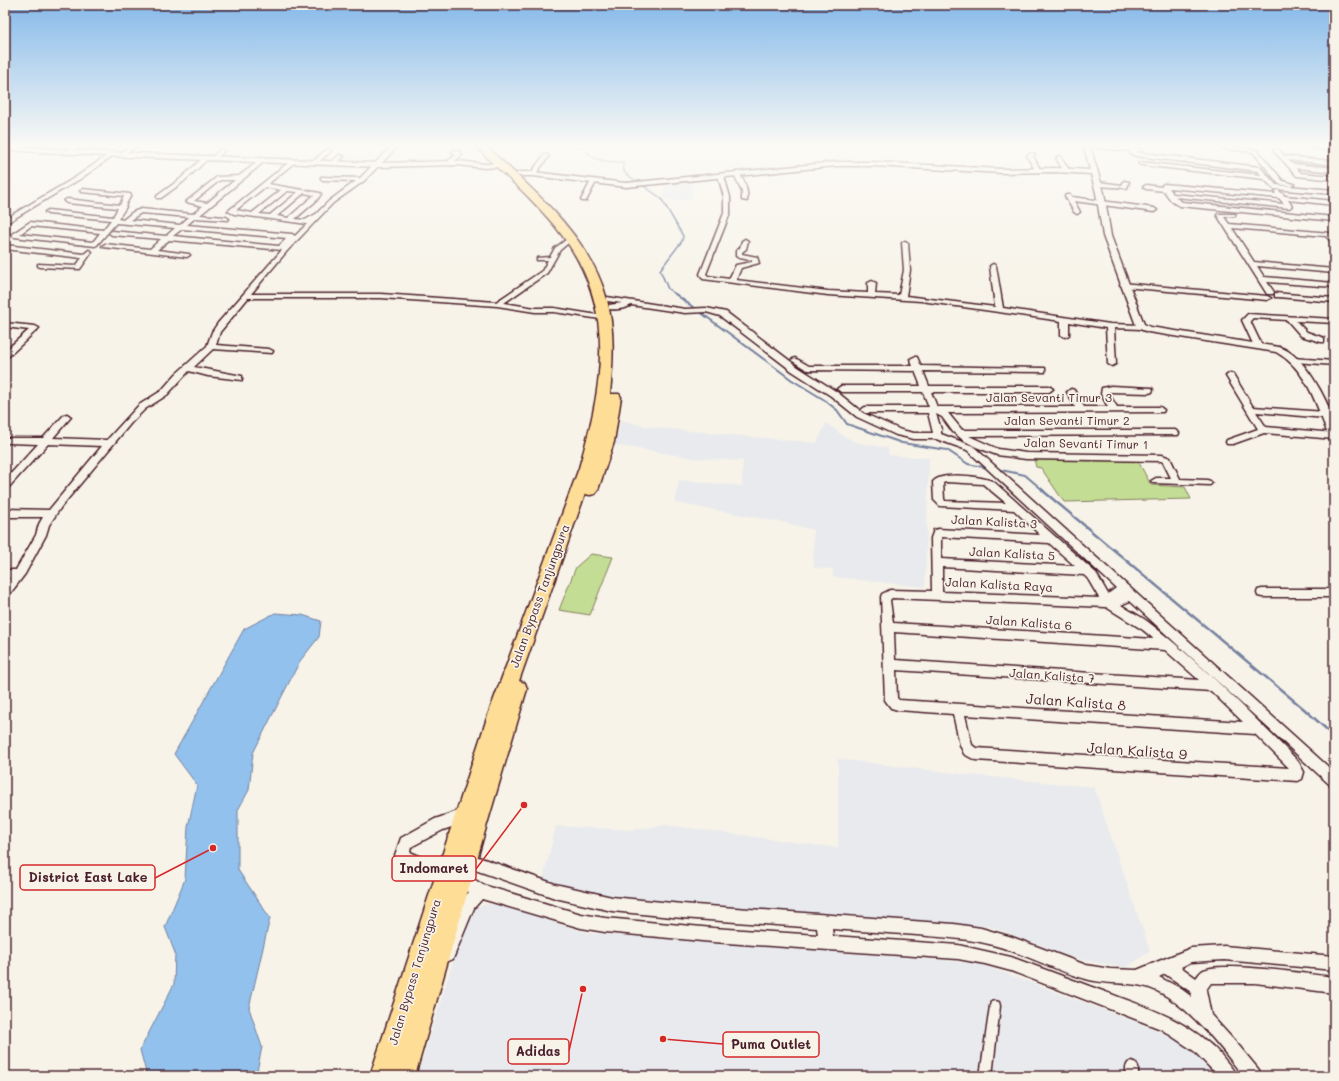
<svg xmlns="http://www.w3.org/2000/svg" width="1339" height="1081" viewBox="0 0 1339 1081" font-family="Mali,sans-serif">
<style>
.built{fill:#e9eaee}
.green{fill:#c3dd94;stroke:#867e60}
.water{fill:#91c1ec;stroke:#75809f}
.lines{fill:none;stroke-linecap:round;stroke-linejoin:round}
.stream-far2{stroke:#75809f;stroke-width:1.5}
.stream-far1{stroke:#75809f;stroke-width:2}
.stream{stroke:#75809f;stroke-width:2.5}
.pedestrian-casing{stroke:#4a1f2b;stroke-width:3}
.minor-casing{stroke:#4a1f2b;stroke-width:3}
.tertiary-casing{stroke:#4a1f2b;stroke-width:3}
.trunk-casing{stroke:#4a1f2b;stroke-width:3}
.pedestrian{fill:#f7f3e8;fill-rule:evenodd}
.minor{fill:#f7f3e8;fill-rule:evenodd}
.tertiary{fill:#f7f3e8;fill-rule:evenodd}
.trunk{fill:#fedd96;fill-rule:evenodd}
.labels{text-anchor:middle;stroke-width:3.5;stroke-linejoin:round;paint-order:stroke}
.street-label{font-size:12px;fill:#4a1f2b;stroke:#f7f3e8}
.near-street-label{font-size:14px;fill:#4a1f2b;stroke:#f7f3e8}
.leader{fill:none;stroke:#d62828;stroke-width:1.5}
.callout-dot{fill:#d62828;stroke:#f7f3e8;stroke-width:1.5}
.callout{fill:#f7f3e8;stroke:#d62828;stroke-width:1.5}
.callout-label{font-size:13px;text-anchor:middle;font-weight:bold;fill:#4a1f2b}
</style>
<rect width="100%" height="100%" fill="#f7f3e8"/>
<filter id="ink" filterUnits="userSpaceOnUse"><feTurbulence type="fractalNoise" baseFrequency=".025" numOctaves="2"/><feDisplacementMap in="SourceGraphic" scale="8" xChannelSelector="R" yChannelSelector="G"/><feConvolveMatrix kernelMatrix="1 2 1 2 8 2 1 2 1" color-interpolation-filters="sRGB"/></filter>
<g filter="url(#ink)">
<!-- built -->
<g class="built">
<path d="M 693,179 L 692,200 L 664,200 L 663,181 Z"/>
<path d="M 621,420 L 648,427 L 817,443 L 826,423 L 842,435 L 855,442 L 888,448 L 889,455 L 929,458 L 925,587 L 833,577 L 833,569 L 814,568 L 813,530 L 787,523 L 675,503 L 679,480 L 742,486 L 743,461 L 694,458 L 615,445 Z"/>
<path d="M 838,759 L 961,774 L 1094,787 L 1150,951 L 1126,968 L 1073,958 L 991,927 L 605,897 L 543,879 L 556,826 L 632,830 L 666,825 L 838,848 Z"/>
<path d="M 486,904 L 501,905 L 588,933 L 978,963 L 1176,1037 L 1197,1053 L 1217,1076 L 417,1076 L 466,921 L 474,909 Z"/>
</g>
<!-- green -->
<g class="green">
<path d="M 1034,459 L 1138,461 L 1151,485 L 1185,487 L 1191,499 L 1064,502 L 1041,468 L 1036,467 Z"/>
<path d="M 591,554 L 613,557 L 590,615 L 559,610 L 576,567 Z"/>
</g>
<!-- water -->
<path class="water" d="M 275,613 L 302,615 L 321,621 L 319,637 L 300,661 L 253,753 L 249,790 L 238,810 L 238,870 L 270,918 L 249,1008 L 262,1047 L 256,1076 L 147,1076 L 140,1050 L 174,984 L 175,953 L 165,927 L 185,879 L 188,827 L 197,785 L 174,754 L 244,629 Z"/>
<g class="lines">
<!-- stream-far2 -->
<path class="stream-far2" d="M 568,146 L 585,148 C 593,163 608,161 623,162 L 624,171 L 626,174 L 661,198 L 683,236 L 682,241 L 660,270 L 668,289 L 677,295"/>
<!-- stream-far1 -->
<g class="stream-far1">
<path d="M 675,294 L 693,307"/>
<path d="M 700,312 L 792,380 L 823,399 L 837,410 L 847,424 L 902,443 L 947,450 L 968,464 L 988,468"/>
<path d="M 996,469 L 1025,475 L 1044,491"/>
</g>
<!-- stream -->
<path class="stream" d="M 1042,490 L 1304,709 L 1334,736"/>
<defs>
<g id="pedestrian">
<path d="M 995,1001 L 999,1002 L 1000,1006 L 992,1076 L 980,1076 L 990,1006 L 991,1002 Z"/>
<path d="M 1132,1061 L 1136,1063 L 1138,1067 L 1138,1076 L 1126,1076 L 1126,1067 L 1128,1063 Z"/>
</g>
<g id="minor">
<path d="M 74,146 L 81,146 L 69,153 L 65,153 L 65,151 Z"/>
<path d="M 130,146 L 136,146 L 123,156 L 119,156 L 119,154 Z"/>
<path d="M 392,146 L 398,146 L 364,181 L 333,203 L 287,251 L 251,294 L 381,294 L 496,302 L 542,271 L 548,260 L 537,260 L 537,258 L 550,257 L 555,248 L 570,237 L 573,239 L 560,250 L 547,273 L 504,303 L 535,308 L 554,308 L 604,316 L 608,318 L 607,320 L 554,312 L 535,312 L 497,306 L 381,298 L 248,298 L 220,332 L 216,345 L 269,349 L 273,351 L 272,353 L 213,349 L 194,367 L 242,376 L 242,380 L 208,376 L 189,371 L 167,395 L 145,409 L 131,423 L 61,507 L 49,525 L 46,535 L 25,574 L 9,595 L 5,596 L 5,584 L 10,578 L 5,578 L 5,570 L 16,570 L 17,568 L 36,535 L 39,524 L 43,517 L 5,517 L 5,509 L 49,510 L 102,446 L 48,444 L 8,488 L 5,489 L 5,480 L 38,444 L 8,443 L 5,442 L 5,438 L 43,438 L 64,415 L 67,414 L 71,417 L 53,438 L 107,440 L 139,405 L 161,391 L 176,374 L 207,346 L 212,332 L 218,323 L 282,250 L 169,240 L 157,250 L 189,254 L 190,255 L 187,257 L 103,247 L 102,246 L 105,244 L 150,249 L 161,239 L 112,235 L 109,233 L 112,231 L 166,236 L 175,228 L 116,223 L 97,245 L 95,246 L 14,237 L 11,235 L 12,234 L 30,222 L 103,230 L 111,220 L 48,214 L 45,212 L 48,210 L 113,217 L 118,208 L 67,203 L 64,201 L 67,199 L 120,205 L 124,196 L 81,192 L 80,191 L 83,189 L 130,194 L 131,195 L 125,206 L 126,207 L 118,219 L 123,220 L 133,212 L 141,209 L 193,214 L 203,206 L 186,202 L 217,177 L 239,176 L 263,158 L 265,159 L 265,161 L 200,215 L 226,217 L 229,219 L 228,220 L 195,218 L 187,225 L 292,234 L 295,236 L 307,224 L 234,214 L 228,211 L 293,159 L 296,161 L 295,162 L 268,184 L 320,193 L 321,194 L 317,200 L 295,219 L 305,220 L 316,214 L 329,201 L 356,181 L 323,180 L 321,179 L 321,177 L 360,178 ZM 220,180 L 235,180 L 207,203 L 194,201 ZM 265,187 L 281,190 L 252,213 L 236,210 ZM 287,191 L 298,192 L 270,215 L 259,214 ZM 304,193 L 314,195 L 288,218 L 277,216 ZM 141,213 L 189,217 L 180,225 L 130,220 ZM 31,226 L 100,233 L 93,242 L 20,234 ZM 182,229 L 287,238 L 279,246 L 173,236 Z"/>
<path d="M 1094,146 L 1139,148 L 1141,149 L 1141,151 L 1135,152 L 1260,167 L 1276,185 L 1334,190 L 1334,194 L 1274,189 L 1264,179 L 1141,165 L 1139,164 L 1139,162 L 1261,175 L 1258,171 L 1136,156 L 1131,154 L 1129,151 L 1097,148 Z"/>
<path d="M 1226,146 L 1257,150 L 1283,181 L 1294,184 L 1291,186 L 1279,184 L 1253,152 L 1224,149 L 1223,148 Z"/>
<path d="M 1308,146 L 1318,146 L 1334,149 L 1334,153 Z"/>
<path d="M 221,149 L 224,151 L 216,159 L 212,159 L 212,157 Z"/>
<path d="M 328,149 L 331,151 L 330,152 L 317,163 L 313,163 L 313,161 Z"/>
<path d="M 1274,149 L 1278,149 L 1285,156 L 1331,161 L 1334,163 L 1334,167 L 1328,164 L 1288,160 L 1292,164 L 1334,168 L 1334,172 L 1296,168 L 1301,173 L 1334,176 L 1334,180 L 1297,176 L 1274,151 Z"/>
<path d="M 455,150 L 460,152 L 462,155 L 451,164 L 447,164 L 447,162 L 456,155 L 452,152 Z"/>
<path d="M 112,152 L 114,153 L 114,155 L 80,179 L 5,224 L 5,219 L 76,177 Z"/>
<path d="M 1030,153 L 1035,154 L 1033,156 L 1041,171 L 1040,172 L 1036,172 L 1027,156 Z"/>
<path d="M 546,154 L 549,156 L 535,175 L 531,175 L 531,173 L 544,155 Z"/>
<path d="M 339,155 L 344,156 L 336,164 L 332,164 L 332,162 Z"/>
<path d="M 205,156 L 210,157 L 183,182 L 161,198 L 157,198 L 157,196 L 179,180 Z"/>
<path d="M 1059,156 L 1061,157 L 1069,170 L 1068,171 L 1063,170 L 1056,158 Z"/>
<path d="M 737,172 C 744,177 749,193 747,201 L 742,200 L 742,192 L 734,174 Z"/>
<path d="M 721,174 L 724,176 L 730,197 L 730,213 L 706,274 L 708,276 L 729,279 L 736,265 L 752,262 L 752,260 L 739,258 L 736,256 L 736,251 L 740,248 L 742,241 L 745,239 L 748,241 L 746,249 L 742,252 L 742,254 L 757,257 L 759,263 L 741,268 L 736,280 L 828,291 L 868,293 L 868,283 L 872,281 L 876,283 L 875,294 L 899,295 L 904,270 L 902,243 L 905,241 L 908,243 L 910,270 L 906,296 L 995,307 L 990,266 L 993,264 L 996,266 L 1003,308 L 1110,324 L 1142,325 L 1146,327 L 1142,329 L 1114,328 L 1116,364 L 1112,366 L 1108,364 L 1106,328 L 1069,322 L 1069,335 L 1065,337 L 1061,335 L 1061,321 L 921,301 L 828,295 L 703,279 L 700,274 L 724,213 L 724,197 L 718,176 Z"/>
<path d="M 591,181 L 596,182 L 586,201 L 582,201 L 581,200 Z"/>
<path d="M 1124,181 L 1129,182 L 1127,188 L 1098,186 L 1095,184 L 1098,182 L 1122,185 Z"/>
<path d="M 1164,184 L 1276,194 L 1275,192 L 1278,190 L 1285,196 L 1334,201 L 1334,205 L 1288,200 L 1292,206 L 1289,208 L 1175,197 L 1182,202 L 1334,217 L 1334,221 L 1180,206 C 1171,203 1169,197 1164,191 L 1146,189 L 1143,187 L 1146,185 L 1162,187 L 1162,185 ZM 1169,188 L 1279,198 L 1284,204 L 1173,194 Z"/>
<path d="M 1066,195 L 1070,195 L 1072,197 L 1154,208 L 1157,210 L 1154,212 L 1074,201 L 1080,212 L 1077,214 L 1074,212 L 1065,196 Z"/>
<path d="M 1218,214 L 1235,214 L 1235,216 L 1224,217 L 1229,224 L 1330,233 L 1334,238 L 1334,244 L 1332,243 L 1326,236 L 1232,228 L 1254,262 L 1334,269 L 1334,273 L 1257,266 L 1264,277 L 1334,283 L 1334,287 L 1267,282 L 1274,292 L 1273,294 L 1267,294 L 1217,215 Z"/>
<path d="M 5,245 L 84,254 L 89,250 L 92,252 L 80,269 L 40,267 L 38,266 L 38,264 L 76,266 L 82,258 L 5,249 Z"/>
<path d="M 1121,283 L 1267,296 L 1271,298 L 1267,300 L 1124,287 L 1120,285 Z"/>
<path d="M 1275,293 L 1334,298 L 1334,302 L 1278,297 L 1275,297 Z"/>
<path d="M 607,297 L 685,309 L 706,308 L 726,312 L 798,367 L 837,392 L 863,413 L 901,430 L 914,433 L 933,433 L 928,413 L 865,413 L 861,410 L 865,407 L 929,407 L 923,392 L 841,392 L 837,389 L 841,386 L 921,386 L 915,371 L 807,370 L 791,360 L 795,358 L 809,366 L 913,366 L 910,359 L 914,357 L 917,357 L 921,366 L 1042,368 L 1045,368 L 1045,372 L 923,371 L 929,386 L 1049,386 L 1053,389 L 1049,392 L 931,392 L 937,407 L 1075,407 L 1067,392 L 1071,389 L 1074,390 L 1084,407 L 1108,407 L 1101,394 L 1102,388 L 1111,386 L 1152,388 L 1153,390 L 1152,392 L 1149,393 L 1111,392 L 1109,392 L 1109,394 L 1117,407 L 1160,407 L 1164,410 L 1163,412 L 948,413 L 962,430 L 1175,430 L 1179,433 L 1178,435 L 969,436 L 998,449 L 1026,453 L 1162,455 L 1170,458 L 1180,479 L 1207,480 L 1210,481 L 1212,483 L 1210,485 L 1153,483 L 1151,481 L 1156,478 L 1171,478 L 1163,462 L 1161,461 L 1026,459 L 997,455 L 976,447 L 963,440 L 953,432 L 942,417 L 936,414 L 941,429 L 941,434 L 973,446 L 1334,772 L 1334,786 L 1329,784 L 1130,601 L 1121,605 C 1131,612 1143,617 1152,625 C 1204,666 1251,714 1298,761 L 1304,772 L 1302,779 L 1298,781 L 975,760 L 964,754 L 960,745 L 953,714 L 898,710 L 891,708 L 885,700 L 881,597 L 882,594 L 890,590 L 932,591 L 931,538 L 934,530 L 938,529 L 1040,535 L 1014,510 L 940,506 L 934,500 L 933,482 C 941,471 983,476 994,482 L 1096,573 L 1108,594 L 1116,588 L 967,450 L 936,439 L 914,439 L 896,435 L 857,417 L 831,396 L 792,371 L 720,316 L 706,312 L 685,313 L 631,305 C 626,309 615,310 609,309 L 609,305 L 622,303 L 607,301 ZM 946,482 L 983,484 L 1006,503 L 945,501 L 944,499 L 943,483 ZM 941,537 L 1049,543 L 1075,566 L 941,559 ZM 942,567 L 1084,575 L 1088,579 L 1099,598 L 942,592 ZM 892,598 L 1106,607 L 1143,630 L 1154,639 L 893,623 L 890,600 ZM 894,632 L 1165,650 L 1199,680 L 895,660 ZM 896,670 L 1211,691 L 1243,722 L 899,700 L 897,698 ZM 965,715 L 1255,734 L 1289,768 L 976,748 L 972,745 Z"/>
<path d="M 1248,314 L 1334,319 L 1334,323 L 1296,321 L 1307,332 L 1324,338 L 1324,342 L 1321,342 L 1301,336 L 1287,320 L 1253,318 L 1250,321 L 1262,346 L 1258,348 L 1254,346 L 1242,320 Z"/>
<path d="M 5,323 L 35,326 L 39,328 L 8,357 L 5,357 L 5,351 L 29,330 L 5,327 Z"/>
<path d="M 1292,358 L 1334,361 L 1334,365 L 1295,362 L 1292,362 Z"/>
<path d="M 1230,373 L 1233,374 L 1253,407 L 1325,412 L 1329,415 L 1325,418 L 1256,412 L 1266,427 L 1334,433 L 1334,439 L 1264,433 L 1233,444 L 1227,444 L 1226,442 L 1227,440 L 1258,429 L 1226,376 Z"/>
<path d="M 1262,589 L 1334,589 L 1334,597 L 1262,597 L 1258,596 L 1257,593 L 1258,590 Z"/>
<path d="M 464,809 L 469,811 L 471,816 L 469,821 L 443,830 L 411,847 L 410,852 L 440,865 L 464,873 L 483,885 L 581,914 L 605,918 L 713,928 L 818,935 L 817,928 L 682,918 L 612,911 L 555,898 L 464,866 L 459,864 L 457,859 L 459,854 L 464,852 L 555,884 L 612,897 L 682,904 L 954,924 L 981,928 L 1012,937 L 1086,965 L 1110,969 L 1137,970 L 1191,948 L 1224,946 L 1334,956 L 1334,970 L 1224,960 L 1191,962 L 1181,967 L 1196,978 C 1198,976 1200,972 1202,971 C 1217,960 1312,975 1334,977 L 1334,993 L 1255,983 L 1211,983 L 1206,990 L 1211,1015 L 1240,1047 L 1259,1070 L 1261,1076 L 1243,1076 C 1221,1047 1190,1007 1157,991 C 1135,980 1109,986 1086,979 C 1050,969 1017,949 980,942 C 959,938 938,937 917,935 C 888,933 860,931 832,929 L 833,936 L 958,945 L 1011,957 C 1041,968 1070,979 1100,990 C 1145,1007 1189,1019 1222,1056 C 1227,1063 1233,1068 1236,1076 L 1218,1076 L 1194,1051 L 1161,1029 L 1011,971 L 985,964 L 958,959 L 713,942 L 605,932 L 581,928 L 482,899 L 474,908 L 453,959 L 448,961 L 443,959 L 441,954 L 464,898 L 469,892 L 456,884 L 439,879 L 397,860 L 395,855 L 401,838 L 435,819 ZM 1165,974 L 1191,992 L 1192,997 L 1180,988 L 1159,977 Z"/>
</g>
<g id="tertiary">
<path d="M 5,146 L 107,152 L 377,163 L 457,161 L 485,164 L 500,163 L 503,165 L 500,167 L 485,168 L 457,165 L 377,167 L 107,156 L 5,150 Z"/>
<path d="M 1084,146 L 1090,146 L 1104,193 L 1111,236 L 1144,324 L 1150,327 L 1279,347 C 1304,354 1327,399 1334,422 C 1335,428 1334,435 1334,441 L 1330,440 L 1329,437 C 1317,406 1307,369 1276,352 L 1148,332 L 1137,328 L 1103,236 L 1096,193 L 1091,174 L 1055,172 L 1002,173 L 873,166 L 836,166 L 626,187 L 533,176 L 519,176 L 516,174 L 519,172 L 533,172 L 626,183 L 836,162 L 873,162 L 1002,169 L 1055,168 L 1090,170 Z"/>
</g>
<path id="trunk" d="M 477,146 L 486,146 C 532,190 590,235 607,300 C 615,330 613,363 610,394 L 619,394 L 621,397 L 614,442 L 598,490 L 595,494 L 590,495 L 585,494 L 519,681 L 525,683 L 527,689 L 485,831 L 415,1076 L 370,1076 L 487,718 L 579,468 C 606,375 618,295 547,217 C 533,201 518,186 502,172 C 494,164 483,155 477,146 Z"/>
</defs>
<!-- pedestrian casing -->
<use href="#pedestrian" class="pedestrian-casing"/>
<!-- minor casing -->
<use href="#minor" class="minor-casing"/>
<!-- tertiary casing -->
<use href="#tertiary" class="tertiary-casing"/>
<!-- trunk casing -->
<use href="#trunk" class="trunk-casing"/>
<!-- pedestrian -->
<use href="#pedestrian" class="pedestrian"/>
<!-- minor -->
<use href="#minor" class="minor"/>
<!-- tertiary -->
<use href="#tertiary" class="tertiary"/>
<!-- trunk -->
<use href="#trunk" class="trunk"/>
</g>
</g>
<!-- sky -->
<linearGradient id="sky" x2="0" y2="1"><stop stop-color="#85b9ea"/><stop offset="0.49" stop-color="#fbfaf5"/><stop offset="1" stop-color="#fbfaf5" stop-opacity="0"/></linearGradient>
<rect width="1339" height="297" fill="url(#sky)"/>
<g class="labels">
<!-- street labels -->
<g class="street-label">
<text x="1049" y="402">Jalan Sevanti Timur 3</text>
<text x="1067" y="425">Jalan Sevanti Timur 2</text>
<text transform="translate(1086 444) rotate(1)" y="4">Jalan Sevanti Timur 1</text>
<text transform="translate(994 522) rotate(3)" y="4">Jalan Kalista 3</text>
<text transform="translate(1012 554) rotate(3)" y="4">Jalan Kalista 5</text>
<text transform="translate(999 585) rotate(3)" y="4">Jalan Kalista Raya</text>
<text transform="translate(540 596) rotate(-70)" y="4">Jalan Bypass Tanjungpura</text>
<text transform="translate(1029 623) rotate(4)" y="4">Jalan Kalista 6</text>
<text transform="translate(1052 676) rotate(4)" y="4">Jalan Kalista 7</text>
<text transform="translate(415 972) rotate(-73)" y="4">Jalan Bypass Tanjungpura</text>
</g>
<!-- near-street labels -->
<g class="near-street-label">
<text transform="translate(1076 702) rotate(4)" y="5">Jalan Kalista 8</text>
<text transform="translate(1137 751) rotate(4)" y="5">Jalan Kalista 9</text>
</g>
</g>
<!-- callouts -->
<path class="leader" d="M524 805L476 869M213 848L155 878M663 1039L723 1044M583 989L569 1051"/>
<g class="callout-dot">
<circle cx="524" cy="805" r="4"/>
<circle cx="213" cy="848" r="4"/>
<circle cx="663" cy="1039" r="4"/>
<circle cx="583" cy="989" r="4"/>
</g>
<g class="callout">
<rect x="392" y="856" width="84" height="25" rx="4"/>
<rect x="20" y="865" width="135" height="25" rx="4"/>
<rect x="723" y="1032" width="96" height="25" rx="4"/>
<rect x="508" y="1039" width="61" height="25" rx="4"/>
</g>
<g class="callout-label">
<text x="434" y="873">Indomaret</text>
<text x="88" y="882">District East Lake</text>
<text x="771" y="1049">Puma Outlet</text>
<text x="538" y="1056">Adidas</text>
</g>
<!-- margin -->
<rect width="1339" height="1081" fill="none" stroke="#f7f3e8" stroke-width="20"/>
<rect x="10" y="10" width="1319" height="1061" fill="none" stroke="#4a1f2b" stroke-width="1.5" filter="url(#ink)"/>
</svg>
